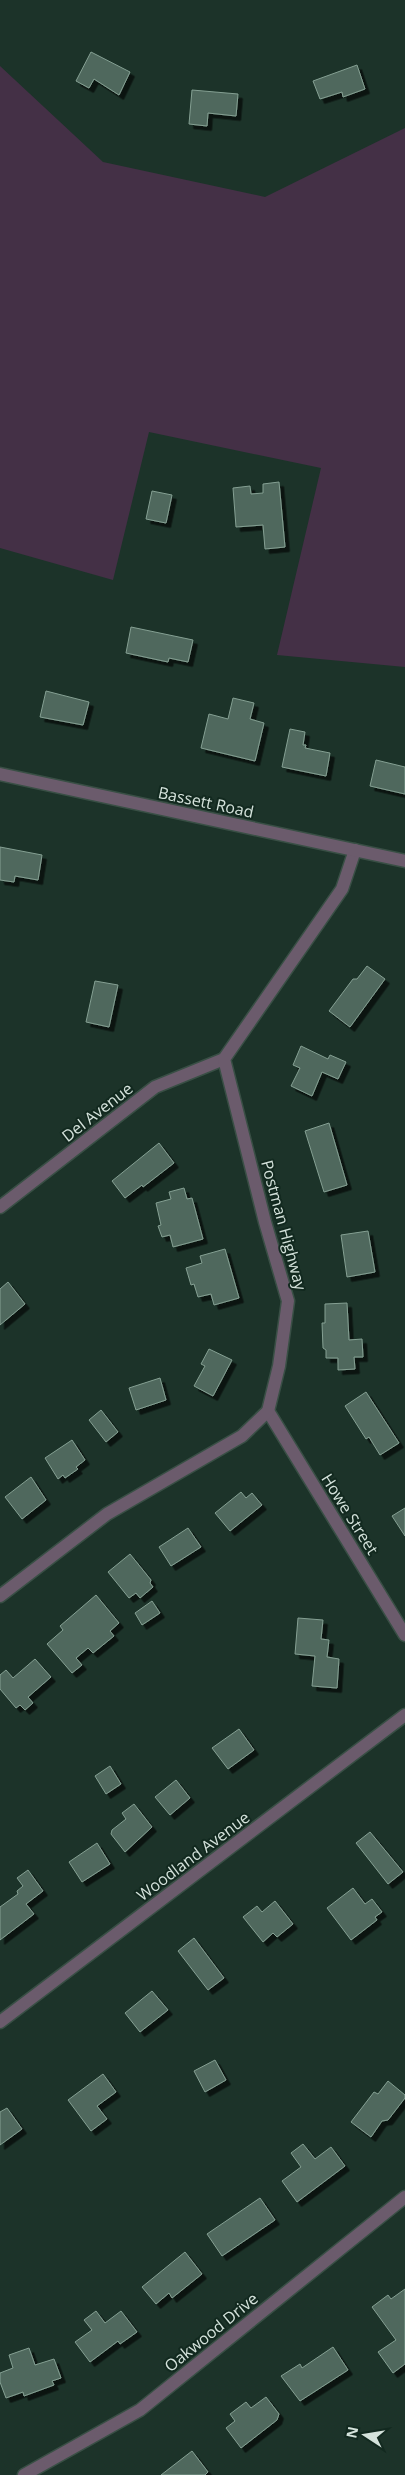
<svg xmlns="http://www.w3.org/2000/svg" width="405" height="2475" viewBox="0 0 405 2475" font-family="'Open Sans',sans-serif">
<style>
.green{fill:#443046}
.building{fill:#4f685d;stroke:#85a093;filter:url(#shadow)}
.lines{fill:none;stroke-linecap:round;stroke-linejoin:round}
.minor-casing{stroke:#394f45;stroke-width:15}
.tertiary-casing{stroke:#394f45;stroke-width:15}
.minor{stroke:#6b5b6c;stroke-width:12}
.tertiary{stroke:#6b5b6c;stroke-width:12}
.labels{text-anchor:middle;stroke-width:4;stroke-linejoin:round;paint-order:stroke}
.street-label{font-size:16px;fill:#d4e2db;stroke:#12291f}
</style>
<defs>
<filter id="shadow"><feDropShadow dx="4.5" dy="4.5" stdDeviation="0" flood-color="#0009"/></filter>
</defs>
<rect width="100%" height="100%" fill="#1c3329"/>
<!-- green -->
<path class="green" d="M 0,66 L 103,162 L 265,197 L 405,128 L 405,667 L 277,655 L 321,468 L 149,432 L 113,580 L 0,548 Z"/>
<!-- building -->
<g class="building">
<path d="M 91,52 L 130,72 L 119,95 L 94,79 L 89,88 L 76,81 Z"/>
<path d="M 357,65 L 365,89 L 343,97 L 342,92 L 320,99 L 313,81 Z"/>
<path d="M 192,90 L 238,94 L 236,116 L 208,113 L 207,126 L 189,124 Z"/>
<path d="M 279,482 L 285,547 L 265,549 L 263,525 L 236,527 L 233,488 L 250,486 L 251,494 L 263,493 L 263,484 Z"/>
<path d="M 152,491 L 172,495 L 166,523 L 146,519 Z"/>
<path d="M 131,627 L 193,640 L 188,662 L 169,658 L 168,662 L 126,653 Z"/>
<path d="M 46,691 L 89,702 L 83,725 L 40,717 Z"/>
<path d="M 233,698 L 254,703 L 250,719 L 264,723 L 255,761 L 201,748 L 209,714 L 228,719 Z"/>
<path d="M 290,729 L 305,732 L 303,745 L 306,745 L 305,748 L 330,753 L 326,776 L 282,767 Z"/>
<path d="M 376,760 L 405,767 L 405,794 L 370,786 Z"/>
<path d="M 0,847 L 42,855 L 38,880 L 15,876 L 14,882 L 0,880 Z"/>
<path d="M 367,966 L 385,979 L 350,1027 L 329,1011 L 353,979 L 357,979 Z"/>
<path d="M 95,981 L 118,985 L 109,1027 L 86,1022 Z"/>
<path d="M 301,1046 L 328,1059 L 330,1055 L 346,1062 L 338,1079 L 322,1072 L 312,1096 L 291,1086 L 300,1068 L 293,1065 Z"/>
<path d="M 329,1123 L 347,1185 L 324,1192 L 305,1131 Z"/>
<path d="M 159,1143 L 174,1163 L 143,1187 L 142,1185 L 125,1198 L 112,1181 Z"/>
<path d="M 184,1188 L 187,1199 L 192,1198 L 203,1239 L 173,1247 L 170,1235 L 162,1237 L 158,1226 L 161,1225 L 156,1203 L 171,1199 L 169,1192 Z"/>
<path d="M 368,1231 L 375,1272 L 347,1277 L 341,1235 Z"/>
<path d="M 225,1249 L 239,1298 L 214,1305 L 211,1294 L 198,1297 L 194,1284 L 191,1285 L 186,1268 L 202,1263 L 200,1256 Z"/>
<path d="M 8,1282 L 25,1304 L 0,1325 L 0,1289 Z"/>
<path d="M 347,1303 L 349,1340 L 362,1339 L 363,1357 L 354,1357 L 355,1369 L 338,1370 L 338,1358 L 326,1358 L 326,1350 L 323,1348 L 322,1323 L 325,1323 L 325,1304 Z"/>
<path d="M 209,1349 L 232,1360 L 213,1396 L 194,1386 L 205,1366 L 201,1364 Z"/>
<path d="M 160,1378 L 166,1400 L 136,1410 L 129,1388 Z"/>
<path d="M 366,1392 L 399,1443 L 380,1455 L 369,1437 L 366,1439 L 345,1406 Z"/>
<path d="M 101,1410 L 118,1432 L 106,1442 L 89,1420 Z"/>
<path d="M 72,1440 L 85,1460 L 76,1467 L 78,1469 L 65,1478 L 63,1475 L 58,1479 L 45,1458 Z"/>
<path d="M 31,1477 L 46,1500 L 22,1519 L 5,1497 Z"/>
<path d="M 241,1492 L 246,1498 L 252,1493 L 262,1505 L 230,1531 L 215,1513 Z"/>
<path d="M 405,1508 L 405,1536 L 392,1516 Z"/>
<path d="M 188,1528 L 201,1547 L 171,1566 L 159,1547 Z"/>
<path d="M 130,1554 L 151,1580 L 150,1583 L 153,1587 L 140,1598 L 136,1593 L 129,1598 L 108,1572 Z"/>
<path d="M 96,1595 L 119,1623 L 110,1631 L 114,1636 L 93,1653 L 88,1648 L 76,1658 L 82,1665 L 72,1673 L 47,1644 L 63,1630 L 60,1626 Z"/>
<path d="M 152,1601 L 160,1613 L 142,1625 L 135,1613 Z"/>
<path d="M 298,1618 L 323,1620 L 321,1639 L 329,1640 L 327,1657 L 339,1659 L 337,1688 L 312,1686 L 315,1656 L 295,1654 Z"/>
<path d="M 35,1659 L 51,1677 L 28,1697 L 33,1703 L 25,1710 L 20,1705 L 16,1708 L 0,1689 L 0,1675 L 6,1670 L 13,1678 Z"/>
<path d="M 239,1729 L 254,1750 L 228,1769 L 212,1748 Z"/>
<path d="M 110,1766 L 121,1784 L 106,1794 L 95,1776 Z"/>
<path d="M 176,1780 L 190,1798 L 170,1815 L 155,1797 Z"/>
<path d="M 134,1804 L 152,1827 L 125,1852 L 111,1834 L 112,1830 L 126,1819 L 122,1813 Z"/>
<path d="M 370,1832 L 403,1872 L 388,1884 L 356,1843 Z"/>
<path d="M 97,1843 L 110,1864 L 82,1882 L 69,1862 Z"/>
<path d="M 28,1870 L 43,1891 L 26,1904 L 34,1914 L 0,1940 L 0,1907 L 18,1894 L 17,1891 L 23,1886 L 17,1878 Z"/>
<path d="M 353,1888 L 365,1904 L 372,1899 L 382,1912 L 375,1917 L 377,1920 L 351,1940 L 327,1908 Z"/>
<path d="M 275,1901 L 293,1924 L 277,1937 L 273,1933 L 263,1942 L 243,1917 L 257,1906 L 262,1912 Z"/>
<path d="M 194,1938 L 224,1978 L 208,1990 L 178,1951 Z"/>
<path d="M 152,1991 L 168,2010 L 140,2032 L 125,2013 Z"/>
<path d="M 215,2060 L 226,2080 L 205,2092 L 194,2071 Z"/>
<path d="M 103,2074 L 116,2092 L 97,2106 L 107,2119 L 91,2131 L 68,2100 Z"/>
<path d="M 388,2081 L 405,2095 L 405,2098 L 388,2120 L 382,2121 L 371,2137 L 351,2122 L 374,2092 L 378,2094 Z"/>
<path d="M 7,2108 L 22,2129 L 0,2145 L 0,2112 Z"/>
<path d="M 303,2144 L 315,2159 L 331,2147 L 345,2166 L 297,2202 L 282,2181 L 301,2167 L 291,2153 Z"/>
<path d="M 260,2198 L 275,2220 L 222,2256 L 207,2234 Z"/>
<path d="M 185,2252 L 202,2274 L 172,2298 L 169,2293 L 156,2304 L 142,2287 Z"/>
<path d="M 405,2289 L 405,2364 L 393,2373 L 378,2352 L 396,2340 L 372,2307 L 388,2295 L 391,2299 Z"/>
<path d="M 96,2311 L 105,2323 L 121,2311 L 137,2332 L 120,2344 L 118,2341 L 90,2362 L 75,2342 L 92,2330 L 84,2320 Z"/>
<path d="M 333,2347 L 348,2370 L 300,2401 L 281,2376 L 300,2364 L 302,2368 Z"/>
<path d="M 29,2348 L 35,2365 L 54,2359 L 61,2378 L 52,2381 L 54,2385 L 24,2396 L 23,2392 L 6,2398 L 0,2382 L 0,2373 L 13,2368 L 9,2355 Z"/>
<path d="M 266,2397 L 279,2414 L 277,2420 L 241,2448 L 226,2428 L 235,2421 L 230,2414 L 246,2402 L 251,2408 Z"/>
<path d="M 192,2451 L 208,2472 L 205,2475 L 161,2475 Z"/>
</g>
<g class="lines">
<defs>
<g id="minor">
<path d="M 0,1207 L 155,1087 L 224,1059"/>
<path d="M 268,1411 L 405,1635"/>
<path d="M 0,1596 L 107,1514 L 242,1436 L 268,1411 L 279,1366 L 288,1301 L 265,1222 L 224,1059 L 342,889 L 355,850"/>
<path d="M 0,2022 L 405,1715"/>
<path d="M 24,2475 L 140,2410 L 405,2197"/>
</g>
<path id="tertiary" d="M 0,774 L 405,861"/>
</defs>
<!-- minor casing -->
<use href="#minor" class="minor-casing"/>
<!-- tertiary casing -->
<use href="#tertiary" class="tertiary-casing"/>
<!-- minor -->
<use href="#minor" class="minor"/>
<!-- tertiary -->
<use href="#tertiary" class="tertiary"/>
</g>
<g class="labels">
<!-- street labels -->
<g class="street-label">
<text transform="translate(206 802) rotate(12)" y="6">Bassett Road</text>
<text transform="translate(97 1112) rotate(-38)" y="6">Del Avenue</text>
<text transform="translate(284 1225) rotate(75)" y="6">Postman Highway</text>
<text transform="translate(350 1514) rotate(58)" y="6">Howe Street</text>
<text transform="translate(193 1856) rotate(-37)" y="6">Woodland Avenue</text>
<text transform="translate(211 2332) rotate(-39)" y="6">Oakwood Drive</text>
</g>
</g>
<!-- north arrow -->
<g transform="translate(365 2435) rotate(282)" stroke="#12291f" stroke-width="4" paint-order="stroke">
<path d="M0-4L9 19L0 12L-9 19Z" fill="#d4e2db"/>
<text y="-8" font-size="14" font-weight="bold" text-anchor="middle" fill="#d4e2db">N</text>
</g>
</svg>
